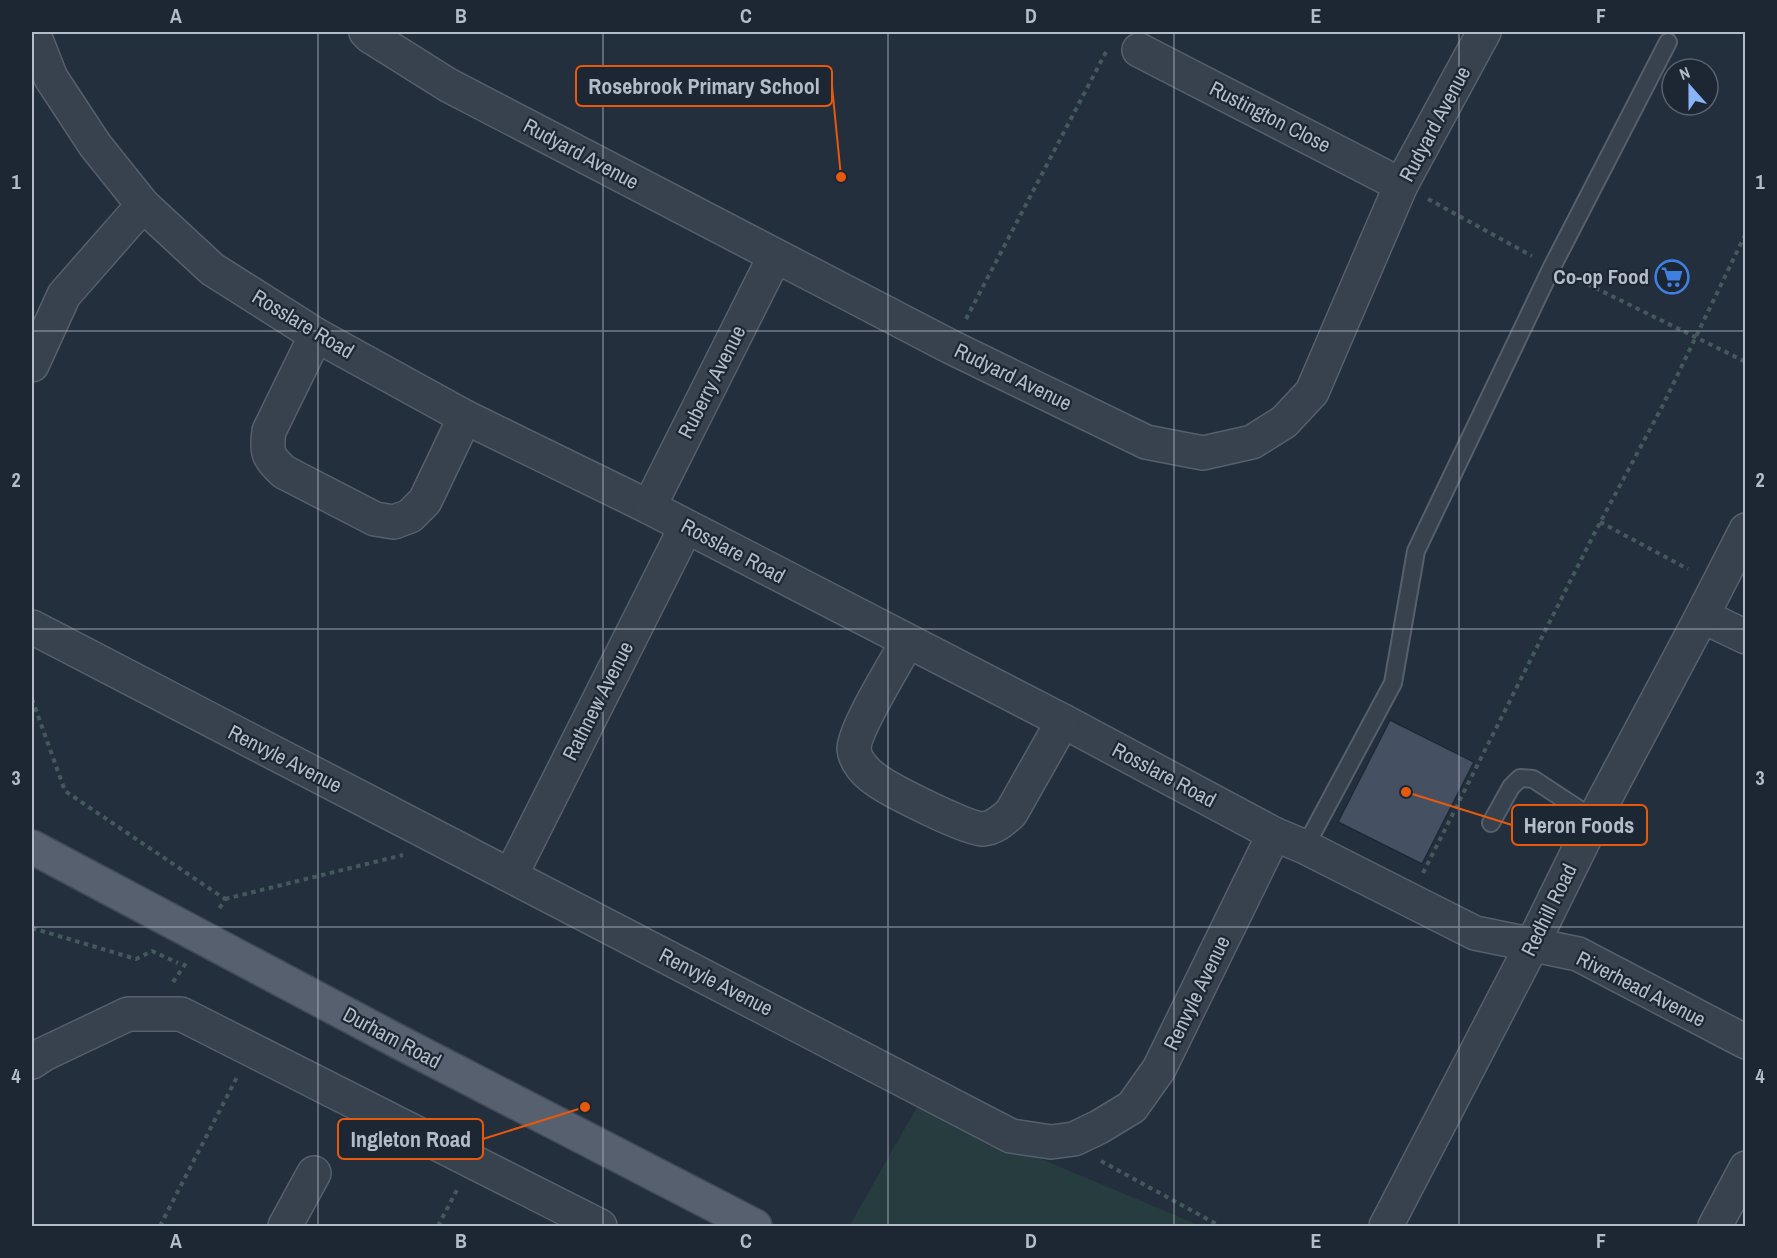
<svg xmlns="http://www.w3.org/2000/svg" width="1777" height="1258" viewBox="0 0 1777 1258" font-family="'Archivo Narrow',sans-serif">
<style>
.green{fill:#263c3f}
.building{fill:#455162;stroke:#1f2835;stroke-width:1.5}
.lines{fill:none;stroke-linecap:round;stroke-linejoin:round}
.service-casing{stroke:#565f6c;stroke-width:20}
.minor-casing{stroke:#565f6c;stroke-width:36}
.primary-casing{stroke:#414a57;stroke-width:36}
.path{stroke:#44595c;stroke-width:4;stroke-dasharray:4.5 4.5;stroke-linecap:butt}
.service{stroke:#38414e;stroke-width:16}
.minor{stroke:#38414e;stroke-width:33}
.primary{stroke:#56606e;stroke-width:33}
.grid{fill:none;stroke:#b4bcc9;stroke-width:1.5;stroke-opacity:0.55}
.labels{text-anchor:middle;stroke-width:4.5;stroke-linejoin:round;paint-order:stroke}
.street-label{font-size:21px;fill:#b4bcc9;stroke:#1d2633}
.poi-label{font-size:21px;font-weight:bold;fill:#b4bcc9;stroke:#1d2633;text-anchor:end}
.leader{fill:none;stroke:#e8590c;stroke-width:2}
.callout-dot{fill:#e8590c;stroke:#1d2633;stroke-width:2}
.callout{fill:#1d2633;stroke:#e8590c;stroke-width:2}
.callout-label{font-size:22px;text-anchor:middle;font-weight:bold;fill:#b4bcc9}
.neatline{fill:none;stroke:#b4bcc9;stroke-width:2}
.grid-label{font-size:20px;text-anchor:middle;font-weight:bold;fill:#b4bcc9}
</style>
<rect width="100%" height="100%" fill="#242f3e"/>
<!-- green -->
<path class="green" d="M 917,1107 L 1201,1226 L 851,1226 L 851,1223 Z"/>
<!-- building -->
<path class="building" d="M 1390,720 L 1474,762 L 1422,864 L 1338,822 Z"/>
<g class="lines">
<defs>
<g id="service">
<path d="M 1491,823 L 1511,787 L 1520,778 L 1533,779 L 1594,819"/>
<path d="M 1305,847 L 1393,683 L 1416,551 L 1552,267 L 1668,42"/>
</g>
<g id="minor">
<path d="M 33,32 L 51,78 L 95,145 L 143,205 L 212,269 L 316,335 L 465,417 L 649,507 L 1063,721 L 1274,834 L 1305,847 L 1475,933 L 1578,954 L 1746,1042"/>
<path d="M 366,32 L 370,36 L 448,85 L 951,347 L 1146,442 L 1203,453 L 1252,442 L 1284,422 L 1312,392 L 1401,185 L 1484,32"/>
<path d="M 1139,50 L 1401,185"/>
<path d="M 316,335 L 269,431 C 266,452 268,458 284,472 L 375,519 L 394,522 L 410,516 L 425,501 L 465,417"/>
<path d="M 32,365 L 64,295 L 143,205"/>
<path d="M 649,507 L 775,256"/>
<path d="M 1702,616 L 1746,637"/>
<path d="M 32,627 L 1011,1136 L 1051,1142 L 1074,1139 L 1099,1127 L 1132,1107 L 1159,1069 L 1274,834"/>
<path d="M 907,642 C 896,663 854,729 854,749 C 855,761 866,773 875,779 C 889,790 969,830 983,829 C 995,828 1003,820 1011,813 L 1063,721"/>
<path d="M 511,875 L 686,527"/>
<path d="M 32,1062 L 44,1054 L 128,1014 L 181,1014 L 600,1226"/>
<path d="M 285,1226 L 314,1173"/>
<path d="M 1386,1226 L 1532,945 L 1594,819 L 1702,616 L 1746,530"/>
<path d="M 1715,1226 L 1746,1168"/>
</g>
<path id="primary" d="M 32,847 L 397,1041 L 755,1226"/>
</defs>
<!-- service casing -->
<use href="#service" class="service-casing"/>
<!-- minor casing -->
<use href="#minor" class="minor-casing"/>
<!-- primary casing -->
<use href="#primary" class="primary-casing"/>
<!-- path -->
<g class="path">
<path d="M 1428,199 L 1532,256"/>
<path d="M 1571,276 L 1746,362"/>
<path d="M 966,319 L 1107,50"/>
<path d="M 1600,522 L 1688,569"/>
<path d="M 32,699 L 65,791 L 225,899 L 218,911"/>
<path d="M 1423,873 L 1594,534 L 1663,405 L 1746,233"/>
<path d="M 225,899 L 403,855"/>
<path d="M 32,928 L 136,959 L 152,951 L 178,963"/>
<path d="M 173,982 L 186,963"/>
<path d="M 1101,1161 L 1220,1226"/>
<path d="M 160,1226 L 237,1077"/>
<path d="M 438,1226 L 458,1188"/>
</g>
<!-- service -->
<use href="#service" class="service"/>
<!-- minor -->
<use href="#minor" class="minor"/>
<!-- primary -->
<use href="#primary" class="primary"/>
</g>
<!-- grid -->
<path class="grid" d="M 318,32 L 318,1226M 603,32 L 603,1226M 888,32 L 888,1226M 1174,32 L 1174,1226M 1459,32 L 1459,1226M 32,331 L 1746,331M 32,629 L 1746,629M 32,927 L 1746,927"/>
<!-- icons -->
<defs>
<symbol id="supermarket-ring" viewBox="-11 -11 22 22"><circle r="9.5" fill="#1d2633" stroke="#3f7fe0" stroke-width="1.5"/><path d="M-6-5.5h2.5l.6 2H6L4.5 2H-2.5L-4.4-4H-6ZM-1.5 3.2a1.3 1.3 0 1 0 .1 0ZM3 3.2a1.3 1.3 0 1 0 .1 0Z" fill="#3f7fe0"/></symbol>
</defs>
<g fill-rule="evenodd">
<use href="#supermarket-ring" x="1653" y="258" width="38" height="38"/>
</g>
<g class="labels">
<!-- street labels -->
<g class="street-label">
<text transform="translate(1270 117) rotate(27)" y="7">Rustington Close</text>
<text transform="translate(1435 124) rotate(-62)" y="7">Rudyard Avenue</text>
<text transform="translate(581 154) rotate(28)" y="7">Rudyard Avenue</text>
<text transform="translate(303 324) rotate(31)" y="7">Rosslare Road</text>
<text transform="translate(1013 377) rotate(26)" y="7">Rudyard Avenue</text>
<text transform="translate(712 382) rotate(-63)" y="7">Ruberry Avenue</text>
<text transform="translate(733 551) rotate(28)" y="7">Rosslare Road</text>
<text transform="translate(598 701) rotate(-63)" y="7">Rathnew Avenue</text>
<text transform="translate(285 759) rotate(27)" y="7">Renvyle Avenue</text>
<text transform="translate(1164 775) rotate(28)" y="7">Rosslare Road</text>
<text transform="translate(1549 910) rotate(-64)" y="7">Redhill Road</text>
<text transform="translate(716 982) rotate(27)" y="7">Renvyle Avenue</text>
<text transform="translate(1641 989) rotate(27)" y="7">Riverhead Avenue</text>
<text transform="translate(1197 993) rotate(-64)" y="7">Renvyle Avenue</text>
<text transform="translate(392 1038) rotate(28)" y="7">Durham Road</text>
</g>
<!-- poi labels -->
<g class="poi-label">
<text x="1649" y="284">Co-op Food</text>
</g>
</g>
<!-- callouts -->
<path class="leader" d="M841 177L832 86M1406 792L1512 825M585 1107L483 1139"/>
<g class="callout-dot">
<circle cx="841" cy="177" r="6"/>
<circle cx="1406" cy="792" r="6"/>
<circle cx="585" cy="1107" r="6"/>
</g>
<g class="callout">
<rect x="576" y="66" width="256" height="40" rx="6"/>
<rect x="1512" y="805" width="135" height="40" rx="6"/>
<rect x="338" y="1119" width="145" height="40" rx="6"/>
</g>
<g class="callout-label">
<text x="704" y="94">Rosebrook Primary School</text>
<text x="1579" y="833">Heron Foods</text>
<text x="411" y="1147">Ingleton Road</text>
</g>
<!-- border -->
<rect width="1777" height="1258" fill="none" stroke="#1d2633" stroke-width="66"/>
<!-- north arrow -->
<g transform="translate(1690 87) rotate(339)"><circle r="28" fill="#1d2633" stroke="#59626f" stroke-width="1.5"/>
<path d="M0-4.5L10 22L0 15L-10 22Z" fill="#8ab4f8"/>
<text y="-9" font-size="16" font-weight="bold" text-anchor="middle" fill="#b4bcc9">N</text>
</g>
<rect x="33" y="33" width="1711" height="1192" class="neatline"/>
<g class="grid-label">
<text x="176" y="23">A</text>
<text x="461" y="23">B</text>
<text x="746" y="23">C</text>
<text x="1031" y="23">D</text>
<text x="1316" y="23">E</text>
<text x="1601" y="23">F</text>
<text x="16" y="189">1</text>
<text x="1760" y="189">1</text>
<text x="16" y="487">2</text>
<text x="1760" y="487">2</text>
<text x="16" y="785">3</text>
<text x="1760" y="785">3</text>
<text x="16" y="1083">4</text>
<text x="1760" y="1083">4</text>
<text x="176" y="1248">A</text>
<text x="461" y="1248">B</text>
<text x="746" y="1248">C</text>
<text x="1031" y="1248">D</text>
<text x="1316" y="1248">E</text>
<text x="1601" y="1248">F</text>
</g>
</svg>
